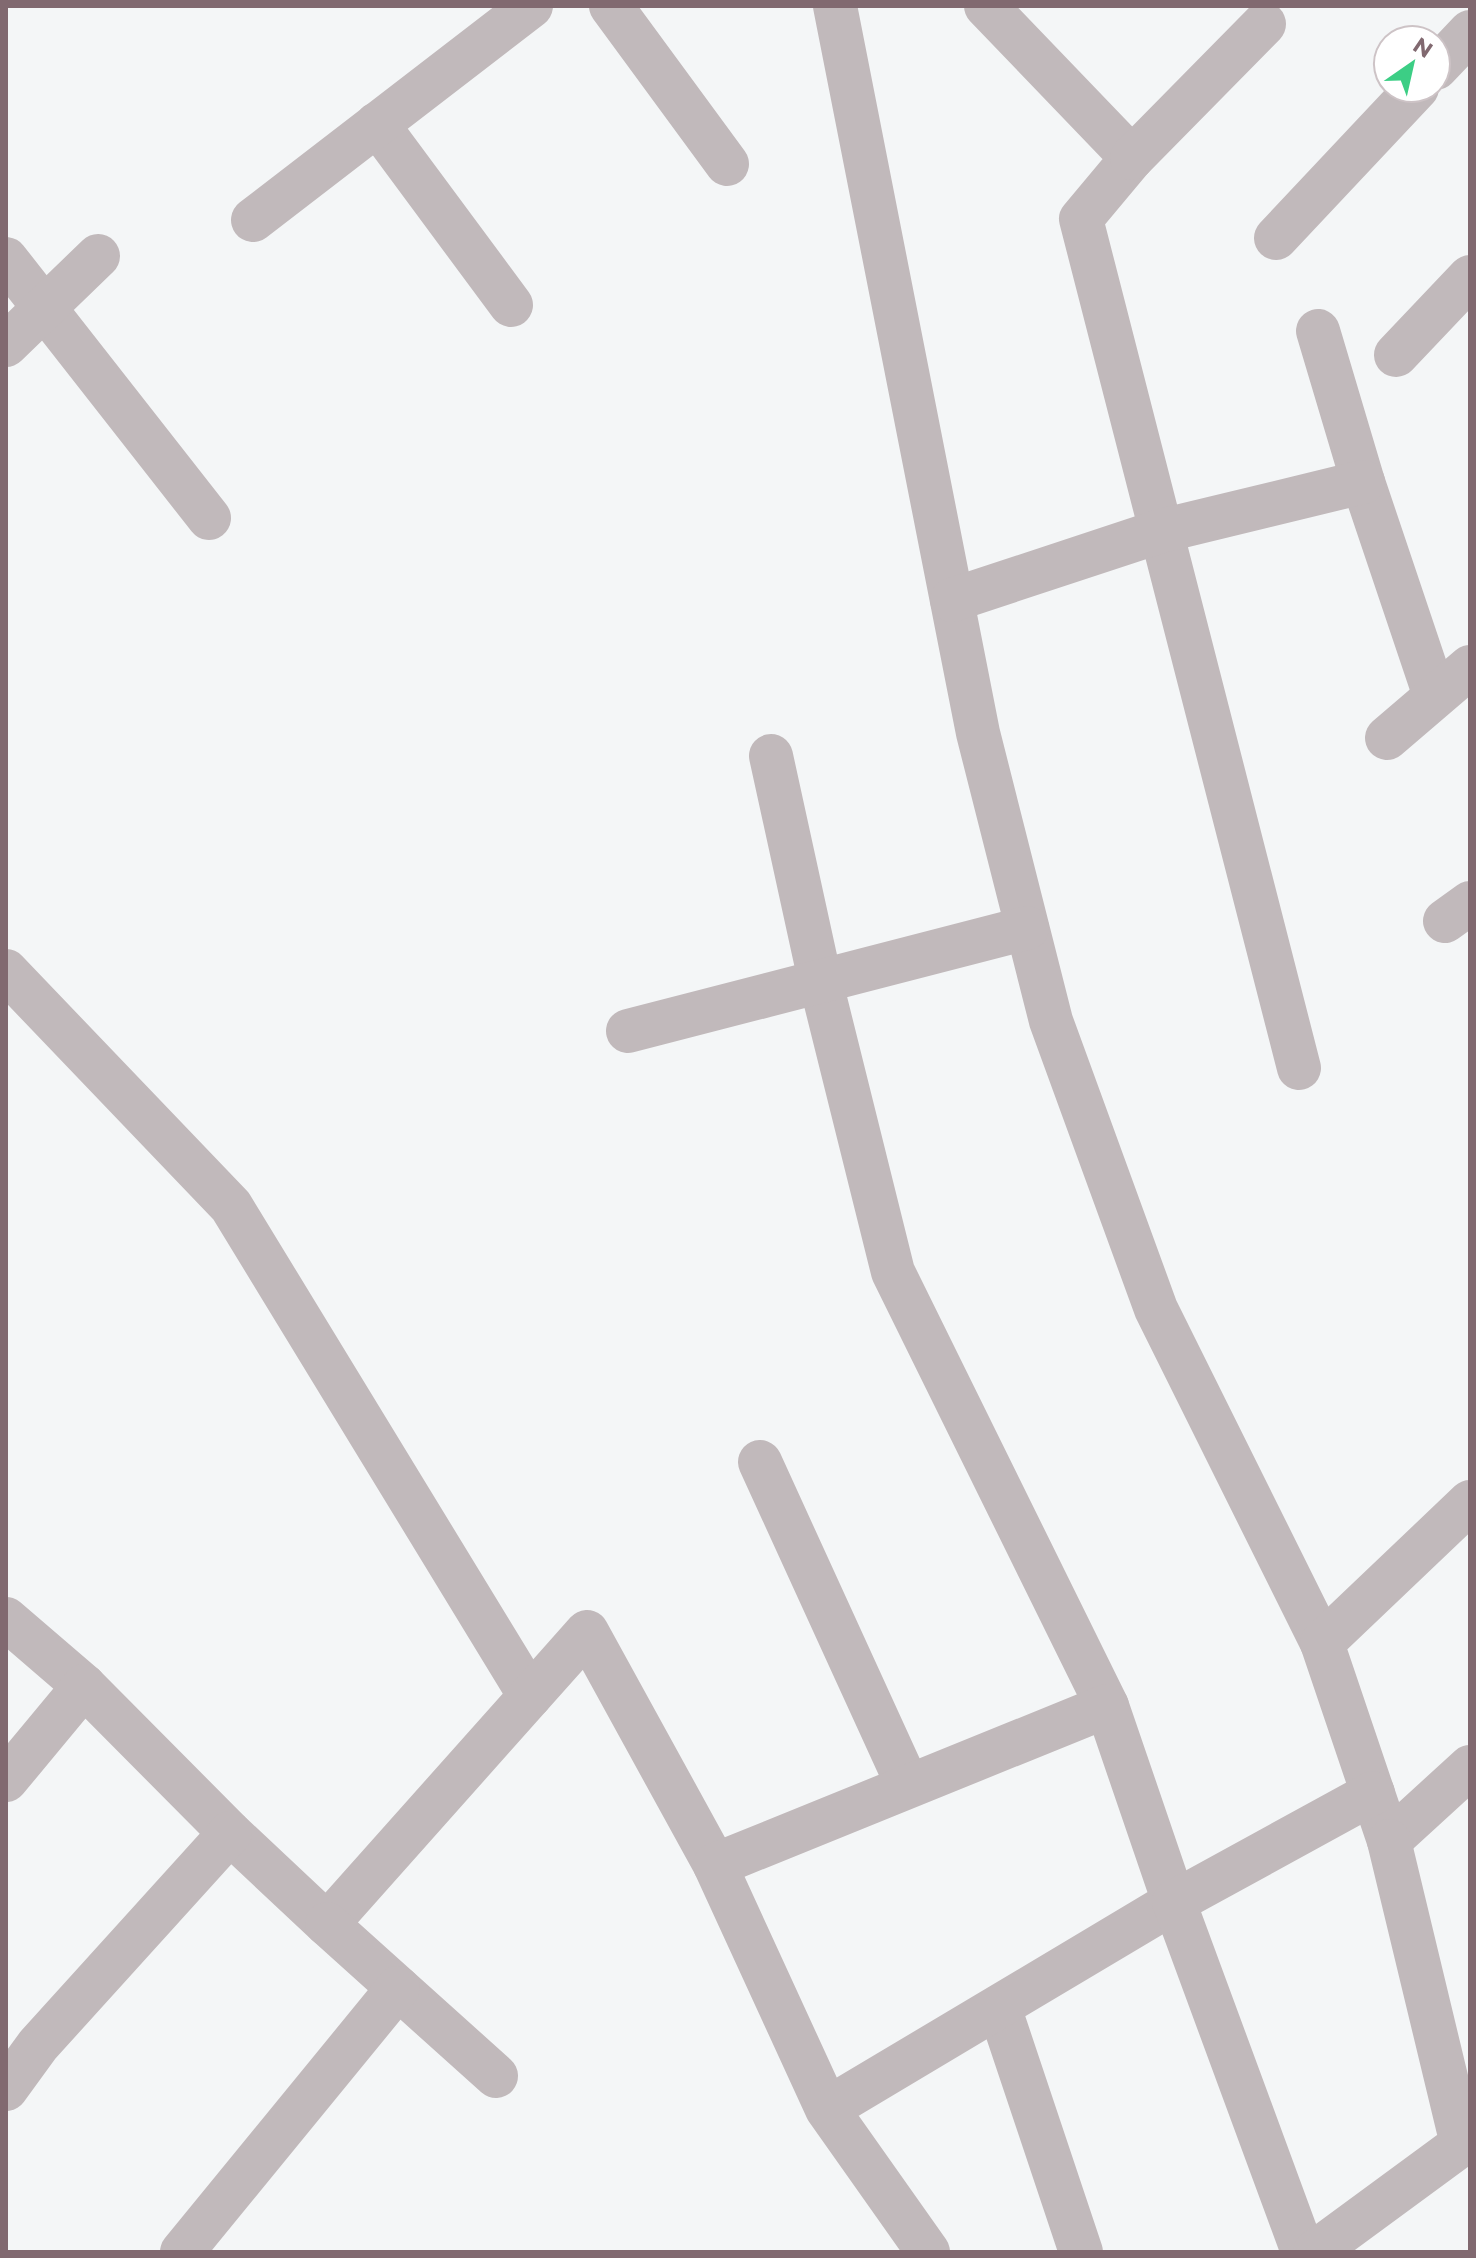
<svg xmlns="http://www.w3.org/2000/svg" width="1476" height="2258" viewBox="0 0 1476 2258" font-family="Montserrat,sans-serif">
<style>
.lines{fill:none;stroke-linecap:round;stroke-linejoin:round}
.minor{stroke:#c1b9bb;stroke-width:44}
</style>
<rect width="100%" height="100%" fill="#f4f6f7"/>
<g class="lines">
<!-- minor -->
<g class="minor">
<path d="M 611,6 L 727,164"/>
<path d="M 835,6 L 978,733 L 1051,1021 L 1156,1309 L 1322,1643"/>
<path d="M 986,6 L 1132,158 L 1081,219 L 1299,1068"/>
<path d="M 1436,68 L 1470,32"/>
<path d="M 377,124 L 511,305"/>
<path d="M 1132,158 L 1264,24"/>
<path d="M 253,220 L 531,6"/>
<path d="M 1276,238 L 1417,88"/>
<path d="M 6,259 L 209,518"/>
<path d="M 1318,331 L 1363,482 L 1435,696"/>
<path d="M 6,345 L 98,256"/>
<path d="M 1396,355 L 1470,277"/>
<path d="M 952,600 L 1161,531 L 1363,482"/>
<path d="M 1387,738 L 1470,667"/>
<path d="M 771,756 L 818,971 L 893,1272 L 1107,1706"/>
<path d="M 1445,921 L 1470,903"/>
<path d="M 6,971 L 231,1206 L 530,1696"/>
<path d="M 628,1031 L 1027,928"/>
<path d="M 760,1462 L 908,1786"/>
<path d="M 1470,1502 L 1322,1643 L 1389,1841 L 1470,1767"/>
<path d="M 6,1619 L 84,1686"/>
<path d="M 6,1780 L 84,1686 L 230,1833 L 327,1924 L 587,1632 L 715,1865"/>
<path d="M 327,1924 L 496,2076"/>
<path d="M 999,2007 L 1081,2252"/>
<path d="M 6,2089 L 38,2045 L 230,1833"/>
<path d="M 827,2109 L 1174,1902 L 1107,1706 L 715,1865 L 827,2109 L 928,2252"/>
<path d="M 182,2252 L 398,1988"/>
<path d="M 1303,2252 L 1174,1902 L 1373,1793"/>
<path d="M 1315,2252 L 1462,2144 L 1389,1841"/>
</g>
</g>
<!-- border -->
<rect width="1476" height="2258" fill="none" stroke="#816970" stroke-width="16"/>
<!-- north arrow -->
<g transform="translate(1412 64) rotate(34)"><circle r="38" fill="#ffffff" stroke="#cdc3c6" stroke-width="2"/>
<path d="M0-6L14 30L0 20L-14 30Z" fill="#3cce85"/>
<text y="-12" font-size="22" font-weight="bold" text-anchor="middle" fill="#816970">N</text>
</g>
</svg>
